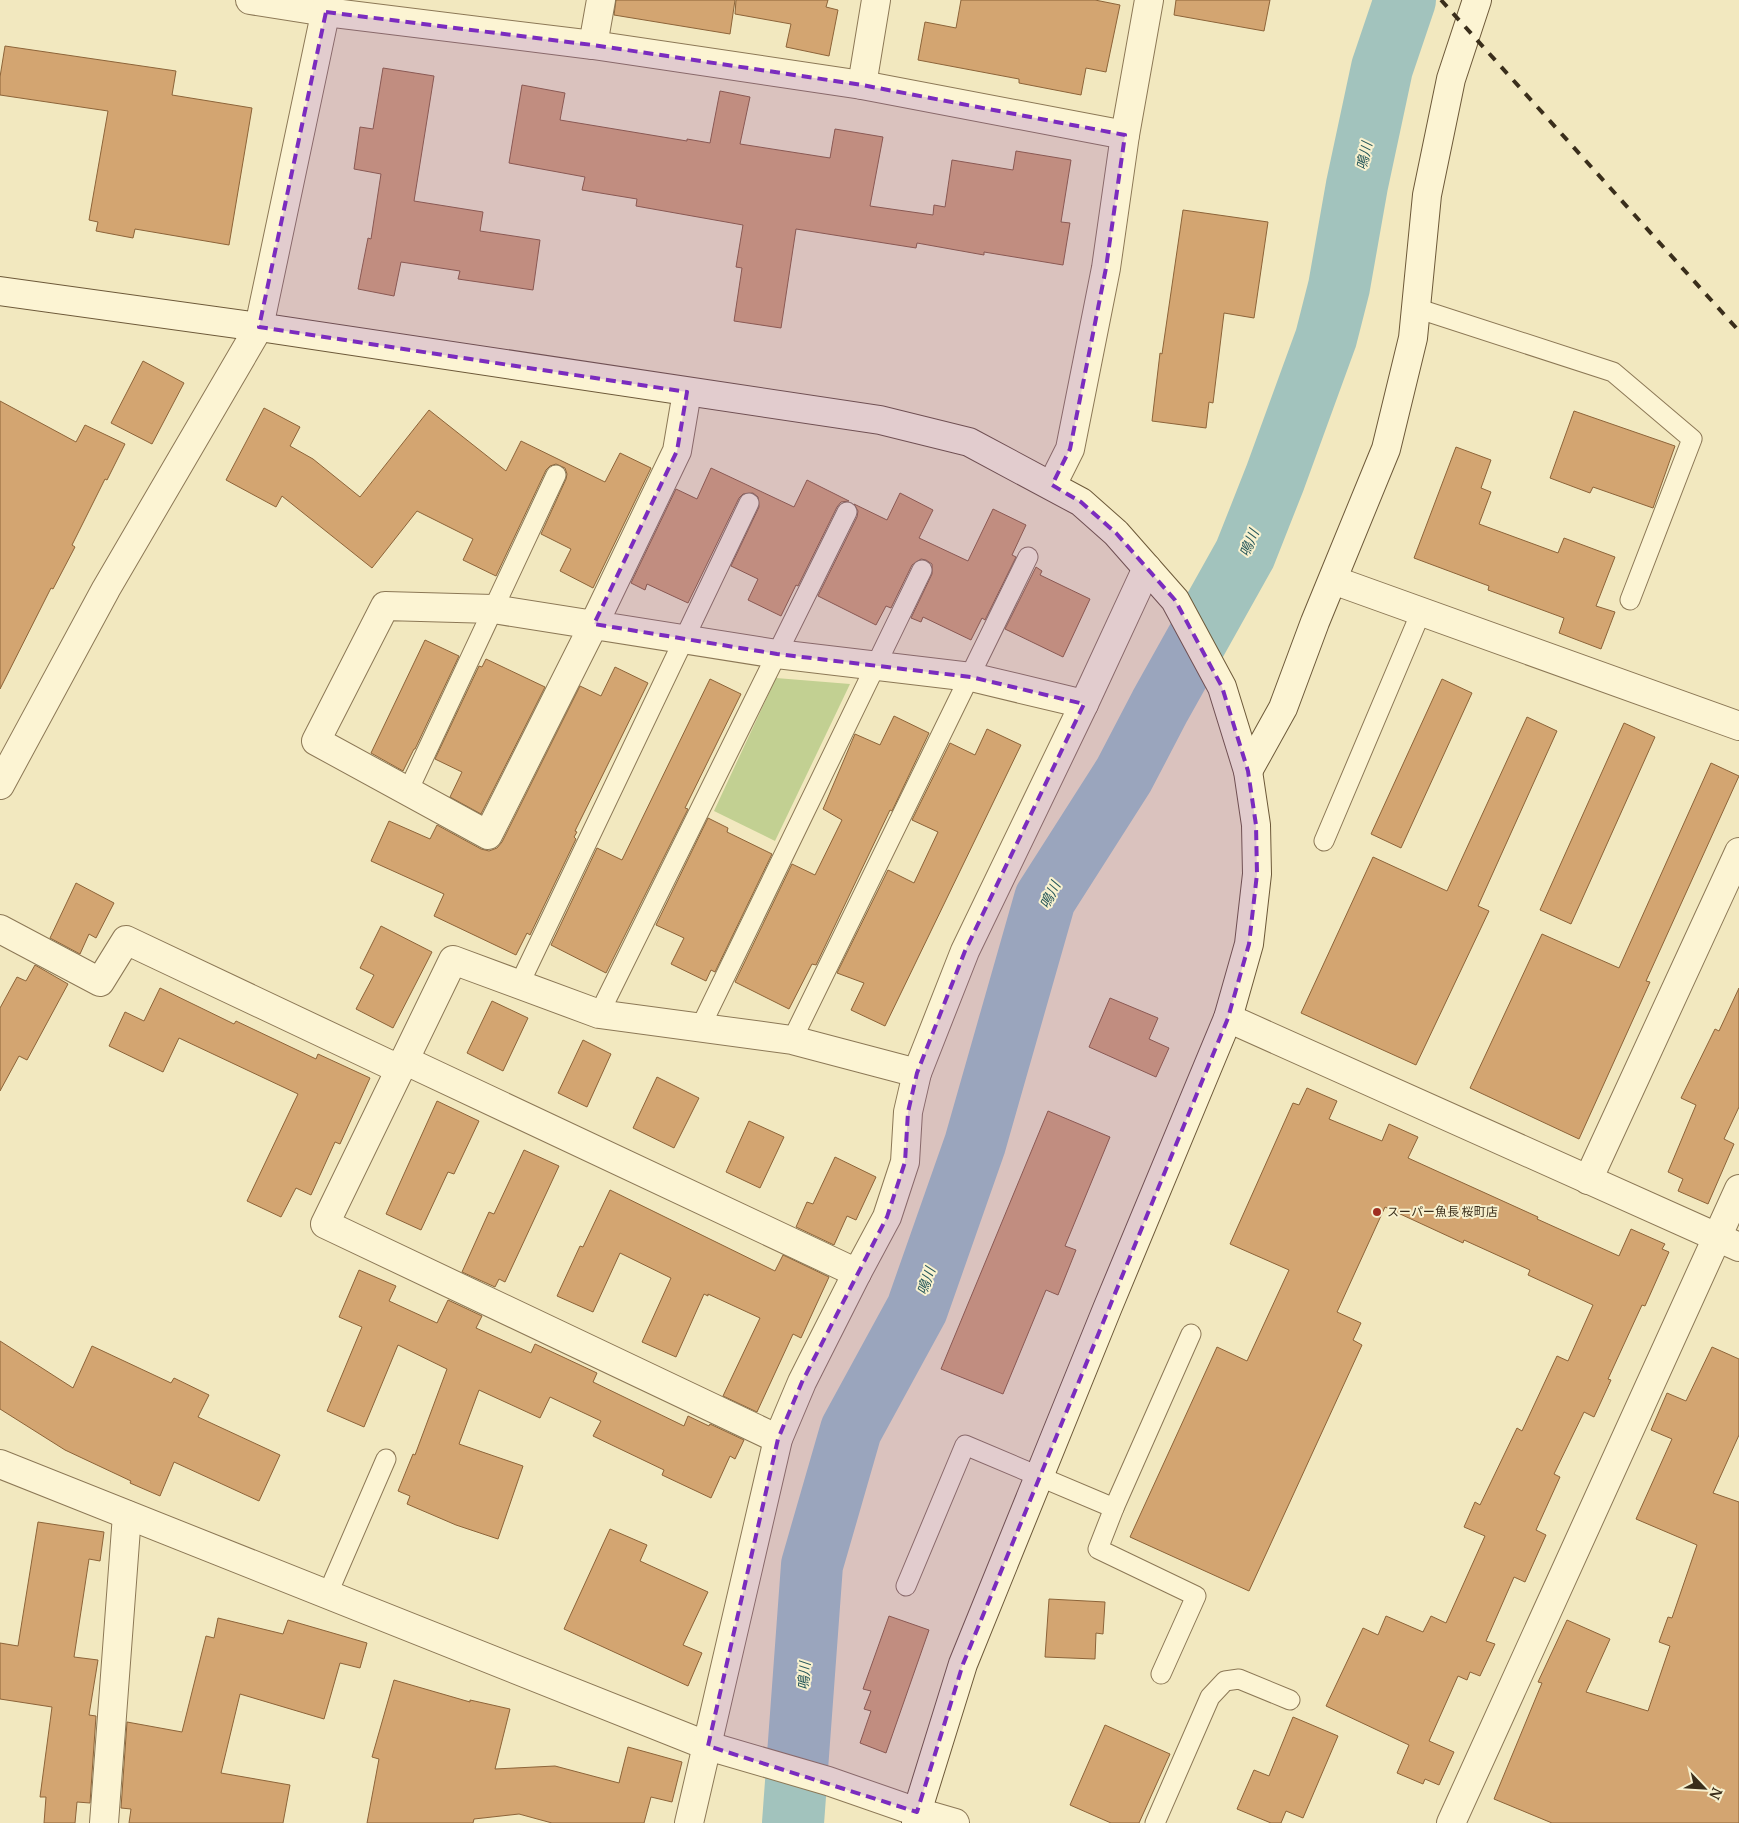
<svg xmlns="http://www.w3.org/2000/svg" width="1739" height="1823" viewBox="0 0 1739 1823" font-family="Merriweather,'Noto Sans JP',serif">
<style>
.green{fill:#c2d092}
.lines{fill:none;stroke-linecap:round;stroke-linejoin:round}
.river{stroke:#a2c3bd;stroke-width:62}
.building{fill:#d3a571;stroke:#8d6439}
.lane-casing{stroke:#8c7856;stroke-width:21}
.street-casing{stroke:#8c7856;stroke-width:30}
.secondary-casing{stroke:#6d5939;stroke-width:30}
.lane{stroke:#fcf4d3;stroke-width:19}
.street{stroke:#fcf4d3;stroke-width:28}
.secondary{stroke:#fcf4d3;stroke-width:28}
.rail{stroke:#3a2e1b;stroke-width:4;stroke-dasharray:9 9;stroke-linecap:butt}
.marked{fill:#7b2cbf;fill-opacity:0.2;stroke:#7b2cbf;stroke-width:4;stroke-dasharray:10 6;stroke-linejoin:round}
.poi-dot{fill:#a02e20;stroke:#f8f1cf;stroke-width:2}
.labels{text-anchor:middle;stroke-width:4;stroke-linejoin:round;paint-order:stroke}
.poi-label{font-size:12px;fill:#3a2e1b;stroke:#f8f1cf;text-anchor:start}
.water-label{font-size:14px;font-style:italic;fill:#29595b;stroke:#f8f1cf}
</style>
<rect width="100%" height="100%" fill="#f2e8bf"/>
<!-- green -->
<path class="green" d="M 776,678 L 850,684 L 775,841 L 714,811 Z"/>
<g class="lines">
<!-- river -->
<path class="river" d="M 793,1823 L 812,1565 L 851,1430 L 917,1309 L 975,1144 L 1045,899 L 1124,775 L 1160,706 L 1245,554 L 1275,478 L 1326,338 L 1339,287 L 1357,185 L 1382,68 L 1405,0"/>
</g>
<!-- building -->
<g class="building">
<path d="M 616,0 L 735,0 L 730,34 L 614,15 Z"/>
<path d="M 736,0 L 828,0 L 826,7 L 838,10 L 829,56 L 786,47 L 791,24 L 735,14 Z"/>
<path d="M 961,0 L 1095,0 L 1120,5 L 1106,72 L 1086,68 L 1081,95 L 1019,83 L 1019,79 L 918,60 L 925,22 L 956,28 Z"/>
<path d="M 1176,0 L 1270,0 L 1264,31 L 1174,15 Z"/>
<path d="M 5,46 L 176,71 L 172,95 L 252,108 L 229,245 L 135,229 L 133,238 L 96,231 L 98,222 L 89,220 L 108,111 L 0,95 L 0,77 Z"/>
<path d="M 383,68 L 434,76 L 414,201 L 483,212 L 480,231 L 540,240 L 533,290 L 458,279 L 460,271 L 401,262 L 394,296 L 358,289 L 368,238 L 371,239 L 381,174 L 354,169 L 360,127 L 373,129 Z"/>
<path d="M 522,85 L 565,93 L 560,120 L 687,141 L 687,139 L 710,143 L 720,91 L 750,97 L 740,144 L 830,158 L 835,129 L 883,137 L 870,206 L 933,215 L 934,205 L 945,207 L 952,160 L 1013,170 L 1016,151 L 1071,160 L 1061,222 L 1070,223 L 1063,265 L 984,252 L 984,255 L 917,243 L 916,248 L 796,229 L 781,328 L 734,321 L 742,268 L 736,267 L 743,225 L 636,206 L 637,199 L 582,190 L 585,177 L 509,163 Z"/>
<path d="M 1183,210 L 1268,222 L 1254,318 L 1224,313 L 1213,403 L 1209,402 L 1206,428 L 1152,421 L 1160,353 L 1162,354 Z"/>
<path d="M 143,361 L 184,383 L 152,444 L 111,423 Z"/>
<path d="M 0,401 L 76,442 L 85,425 L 125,444 L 107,480 L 105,479 L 72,545 L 75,547 L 53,589 L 51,588 L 0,689 Z"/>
<path d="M 264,408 L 300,427 L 290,446 L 313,459 L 360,497 L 429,410 L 506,471 L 521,441 L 605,482 L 620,453 L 651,468 L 593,588 L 560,571 L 571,549 L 541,534 L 566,479 L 567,474 L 565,468 L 556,464 L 550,466 L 546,470 L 496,576 L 463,560 L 473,539 L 417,511 L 372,568 L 282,496 L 276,507 L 226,480 Z"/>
<path d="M 1574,411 L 1675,446 L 1653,508 L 1593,487 L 1590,493 L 1550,478 Z"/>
<path d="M 1456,447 L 1491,460 L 1481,488 L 1491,492 L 1479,524 L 1558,553 L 1564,538 L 1615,557 L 1596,606 L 1615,612 L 1601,649 L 1559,633 L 1564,618 L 1488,590 L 1489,586 L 1414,558 Z"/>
<path d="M 711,468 L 794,507 L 807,480 L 849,501 L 841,502 L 837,507 L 798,586 L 796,585 L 781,616 L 748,600 L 758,579 L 731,566 L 759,507 L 758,497 L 753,493 L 743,494 L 739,498 L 688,603 L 647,584 L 645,590 L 631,583 L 676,489 L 697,499 Z"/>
<path d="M 900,493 L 933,510 L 919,538 L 968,561 L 993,509 L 1026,525 L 1012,555 L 1016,557 L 985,620 L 982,618 L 971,640 L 923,617 L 921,622 L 911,618 L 932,574 L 932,564 L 926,560 L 921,559 L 912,565 L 891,608 L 886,606 L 876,625 L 818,596 L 857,517 L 858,511 L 854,504 L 887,520 Z"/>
<path d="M 1036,567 L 1042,571 L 1040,575 L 1090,599 L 1063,657 L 1005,629 Z"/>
<path d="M 425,640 L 459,656 L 415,749 L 414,749 L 403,771 L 371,753 Z"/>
<path d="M 486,659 L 545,687 L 481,814 L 450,797 L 462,772 L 435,759 L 479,666 L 482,667 Z"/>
<path d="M 615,667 L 648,683 L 575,831 L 577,832 L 574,837 L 576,839 L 530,935 L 527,933 L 516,955 L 434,916 L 444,894 L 371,861 L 389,821 L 430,839 L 437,825 L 481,849 L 489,851 L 497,848 L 502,842 L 580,686 L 601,696 Z"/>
<path d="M 710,679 L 741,694 L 685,808 L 688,809 L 606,973 L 551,945 L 597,848 L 622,860 Z"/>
<path d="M 1442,679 L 1472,693 L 1401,848 L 1371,834 Z"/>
<path d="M 894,716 L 929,733 L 892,811 L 890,810 L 816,965 L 812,964 L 789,1009 L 735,982 L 792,864 L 815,875 L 842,820 L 823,809 L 855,734 L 880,745 Z"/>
<path d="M 1527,717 L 1557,731 L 1478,906 L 1489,911 L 1416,1065 L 1301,1013 L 1373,857 L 1447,891 Z"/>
<path d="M 1624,723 L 1655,737 L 1571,924 L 1540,910 Z"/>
<path d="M 987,729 L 1021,745 L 885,1026 L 851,1010 L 864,983 L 837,973 L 888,870 L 914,883 L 938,832 L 912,820 L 950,743 L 975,755 Z"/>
<path d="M 1711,763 L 1739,776 L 1646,981 L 1650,982 L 1579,1139 L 1470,1088 L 1542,934 L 1619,968 Z"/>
<path d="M 708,818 L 728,828 L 727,832 L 772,854 L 715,972 L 711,970 L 706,981 L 671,964 L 684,938 L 656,925 Z"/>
<path d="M 76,883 L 114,903 L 96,938 L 89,934 L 80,954 L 50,938 Z"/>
<path d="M 381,926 L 432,952 L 393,1028 L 356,1009 L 374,975 L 360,968 Z"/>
<path d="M 35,965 L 68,984 L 27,1060 L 19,1056 L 0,1091 L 0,1008 L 17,977 L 26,981 Z"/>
<path d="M 160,988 L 234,1024 L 236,1021 L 316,1059 L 318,1054 L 370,1078 L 340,1144 L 335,1142 L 311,1195 L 296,1188 L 281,1217 L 247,1201 L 298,1094 L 179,1038 L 163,1072 L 109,1046 L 125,1012 L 144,1021 Z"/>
<path d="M 1739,988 L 1739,1107 L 1724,1139 L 1734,1144 L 1708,1204 L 1678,1191 L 1683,1179 L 1668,1172 L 1696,1105 L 1681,1098 L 1715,1029 L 1719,1031 Z"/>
<path d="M 1110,998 L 1158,1018 L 1149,1039 L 1169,1048 L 1156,1077 L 1089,1047 Z"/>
<path d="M 492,1001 L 528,1018 L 503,1071 L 467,1053 Z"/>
<path d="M 583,1040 L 611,1054 L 587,1107 L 558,1093 Z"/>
<path d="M 657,1077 L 699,1098 L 674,1148 L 633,1128 Z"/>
<path d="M 1307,1088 L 1337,1101 L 1329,1119 L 1382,1141 L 1389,1124 L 1418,1137 L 1408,1158 L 1538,1217 L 1537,1219 L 1619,1256 L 1631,1229 L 1665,1244 L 1662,1249 L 1669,1252 L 1645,1306 L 1642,1305 L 1608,1379 L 1611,1380 L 1594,1417 L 1584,1412 L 1554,1474 L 1560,1477 L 1536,1530 L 1546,1535 L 1525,1582 L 1514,1577 L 1486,1641 L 1495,1644 L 1480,1676 L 1470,1672 L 1467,1680 L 1458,1676 L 1429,1741 L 1454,1752 L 1439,1785 L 1425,1779 L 1423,1784 L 1397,1773 L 1409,1745 L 1326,1706 L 1363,1628 L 1378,1635 L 1386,1616 L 1423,1632 L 1431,1616 L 1446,1623 L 1485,1536 L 1464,1527 L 1475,1502 L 1480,1505 L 1517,1428 L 1522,1431 L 1557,1356 L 1568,1361 L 1593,1305 L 1528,1275 L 1530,1270 L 1464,1240 L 1463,1243 L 1385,1207 L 1337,1312 L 1361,1323 L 1353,1340 L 1362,1345 L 1249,1591 L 1130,1537 L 1217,1347 L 1247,1361 L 1289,1270 L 1230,1244 L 1293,1103 L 1299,1105 Z"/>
<path d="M 437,1101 L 479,1121 L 454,1174 L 448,1172 L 421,1230 L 386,1214 Z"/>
<path d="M 1048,1111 L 1110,1137 L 1065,1246 L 1076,1250 L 1058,1295 L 1046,1290 L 1003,1394 L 941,1369 Z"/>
<path d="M 749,1121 L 784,1137 L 760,1188 L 726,1172 Z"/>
<path d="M 524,1150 L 559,1166 L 505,1282 L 499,1279 L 495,1287 L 462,1272 L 489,1212 L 494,1214 Z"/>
<path d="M 835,1157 L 876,1177 L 856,1220 L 847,1216 L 834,1245 L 796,1227 L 807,1202 L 813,1204 Z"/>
<path d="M 610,1190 L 775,1271 L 783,1255 L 829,1277 L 801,1338 L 793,1334 L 757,1412 L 723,1396 L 760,1318 L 708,1294 L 708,1296 L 704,1294 L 676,1357 L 642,1342 L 671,1278 L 620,1253 L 593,1312 L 557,1296 L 580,1246 L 583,1247 Z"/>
<path d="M 359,1270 L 396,1286 L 389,1301 L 437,1323 L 448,1300 L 482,1316 L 476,1328 L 531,1353 L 535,1344 L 597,1373 L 593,1382 L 684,1426 L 688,1416 L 709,1426 L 710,1424 L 744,1440 L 735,1459 L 730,1456 L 711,1498 L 662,1475 L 664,1470 L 593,1436 L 601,1421 L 550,1397 L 540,1418 L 479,1390 L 459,1444 L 523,1466 L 498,1539 L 456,1525 L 407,1504 L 410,1496 L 398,1491 L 413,1454 L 415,1455 L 447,1369 L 398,1345 L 364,1427 L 327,1411 L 362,1327 L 339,1317 Z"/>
<path d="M 0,1341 L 73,1388 L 92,1346 L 171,1383 L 174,1378 L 209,1395 L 198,1417 L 280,1455 L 259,1501 L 174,1462 L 160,1496 L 130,1483 L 131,1481 L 65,1450 L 0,1409 Z"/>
<path d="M 1712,1347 L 1739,1359 L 1739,1435 L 1713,1493 L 1739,1502 L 1739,1823 L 1552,1823 L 1494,1799 L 1542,1683 L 1538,1682 L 1567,1620 L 1610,1639 L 1586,1692 L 1648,1711 L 1670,1646 L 1659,1642 L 1668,1617 L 1672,1618 L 1697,1545 L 1636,1519 L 1672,1439 L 1651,1430 L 1667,1393 L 1686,1401 Z"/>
<path d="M 38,1522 L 104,1532 L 100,1561 L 89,1559 L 74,1657 L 98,1660 L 89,1715 L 96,1716 L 90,1803 L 77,1802 L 75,1823 L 44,1823 L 46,1797 L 40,1797 L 52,1707 L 0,1699 L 0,1643 L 18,1646 Z"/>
<path d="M 610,1529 L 647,1545 L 640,1561 L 708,1592 L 683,1645 L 702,1653 L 688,1686 L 564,1629 Z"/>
<path d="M 1049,1599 L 1105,1602 L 1103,1634 L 1096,1633 L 1095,1659 L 1045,1657 Z"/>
<path d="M 889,1616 L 929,1630 L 886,1753 L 860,1743 L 871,1711 L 864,1709 L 871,1691 L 863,1689 Z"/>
<path d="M 218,1618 L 283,1634 L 288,1620 L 367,1643 L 360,1668 L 340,1663 L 324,1719 L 240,1694 L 221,1773 L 290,1785 L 283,1823 L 129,1823 L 131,1809 L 121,1808 L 127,1722 L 182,1732 L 206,1636 L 214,1638 Z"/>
<path d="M 394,1680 L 470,1702 L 470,1700 L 510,1709 L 495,1769 L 555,1766 L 619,1783 L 628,1747 L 682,1762 L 672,1802 L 651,1797 L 644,1823 L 552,1823 L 519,1814 L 474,1819 L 473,1823 L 367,1823 L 379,1759 L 372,1757 Z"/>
<path d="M 1293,1717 L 1338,1736 L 1303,1818 L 1286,1811 L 1281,1823 L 1271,1823 L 1237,1809 L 1254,1770 L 1269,1776 Z"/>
<path d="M 1105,1725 L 1170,1754 L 1139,1823 L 1111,1823 L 1070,1805 Z"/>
</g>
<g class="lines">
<defs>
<g id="lane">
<path d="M 1416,308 L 1613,372 L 1692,439 L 1630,600"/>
<path d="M 408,791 L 556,475"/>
<path d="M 1324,841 L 1421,612"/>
<path d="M 519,985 L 749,503"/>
<path d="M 599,1014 L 847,512"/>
<path d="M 700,1028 L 922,570"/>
<path d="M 792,1040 L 1028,557"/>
<path d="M 906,1586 L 965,1445 L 1114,1508"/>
<path d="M 328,1593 L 386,1459"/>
<path d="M 1161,1674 L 1196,1596 L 1098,1549 L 1114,1508 L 1191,1334"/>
<path d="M 1155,1823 L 1210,1697 L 1225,1681 L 1239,1679 L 1290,1700"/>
</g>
<g id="street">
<path d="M 250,0 L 326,12 L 593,45 L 862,85 L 1125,135"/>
<path d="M 593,45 L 601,0"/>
<path d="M 862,85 L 876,0"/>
<path d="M 687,392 L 677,451 L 594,624 L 488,835 L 316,741 L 385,606 L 493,609 L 777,654 L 971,677 L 1084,704"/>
<path d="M 1052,485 L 1070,449 L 1106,268 L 1125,135 L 1149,0"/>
<path d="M 1333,580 L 1739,726"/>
<path d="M 0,785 L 106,589 L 259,327 L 328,0"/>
<path d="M 0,929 L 100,982 L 126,940 L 399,1069"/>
<path d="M 1228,1018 L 1739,1247"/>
<path d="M 404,1060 L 857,1273"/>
<path d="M 1588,1180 L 1739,852"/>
<path d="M 778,1439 L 325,1224 L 453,960 L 599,1014 L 792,1040 L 917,1073"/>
<path d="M 0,1464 L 708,1746 L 828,1781 L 917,1812 L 955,1823"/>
<path d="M 104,1823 L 127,1515"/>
<path d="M 689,1823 L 778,1439 L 802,1382 L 857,1273 L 887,1217 L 905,1162 L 908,1112 L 917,1073 L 965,951 L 1084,704 L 1147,568"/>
<path d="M 1451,1823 L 1739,1189"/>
</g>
<g id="secondary">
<path d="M 0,291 L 259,327 L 880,420 L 969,442 L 1081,502 L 1116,533 L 1175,600 L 1222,687 L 1248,771 L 1256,825 L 1257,874 L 1249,944 L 1228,1018 L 1107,1309 L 963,1664 L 917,1812 L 916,1823"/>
<path d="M 1248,771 L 1283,708 L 1315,622 L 1386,449 L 1413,338 L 1427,195 L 1451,79 L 1477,0"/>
</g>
</defs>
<!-- lane casing -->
<use href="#lane" class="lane-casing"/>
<!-- street casing -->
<use href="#street" class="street-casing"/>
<!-- secondary casing -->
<use href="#secondary" class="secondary-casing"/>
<!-- lane -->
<use href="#lane" class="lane"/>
<!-- street -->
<use href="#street" class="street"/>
<!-- secondary -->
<use href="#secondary" class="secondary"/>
<!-- rail -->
<path class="rail" d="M 1441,0 L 1739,331"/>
</g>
<!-- marked area -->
<path class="marked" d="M 326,12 L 593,45 L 862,85 L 1125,135 L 1106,268 L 1070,449 L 1052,485 L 1081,502 L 1116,533 L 1175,600 L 1222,687 L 1248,771 L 1256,825 L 1257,874 L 1249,944 L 1228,1018 L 963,1664 L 917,1812 L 708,1746 L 778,1439 L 802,1382 L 887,1217 L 905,1162 L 908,1112 L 917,1073 L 965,951 L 1084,704 L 971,677 L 777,654 L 594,624 L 677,451 L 687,392 L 259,327 Z"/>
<!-- markers -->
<circle class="poi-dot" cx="1377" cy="1212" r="5"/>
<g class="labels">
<!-- poi labels -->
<g class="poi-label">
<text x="1387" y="1216">スーパー魚長 桜町店</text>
</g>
<!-- water labels -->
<g class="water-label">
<text transform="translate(1364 156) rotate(-78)" y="5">鳴川</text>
<text transform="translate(1249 543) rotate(-67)" y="5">鳴川</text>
<text transform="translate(1050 895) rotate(-64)" y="5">鳴川</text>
<text transform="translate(926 1281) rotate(-71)" y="5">鳴川</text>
<text transform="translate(804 1676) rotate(-86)" y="5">鳴川</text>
</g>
</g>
<!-- north arrow -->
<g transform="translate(1704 1788) rotate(115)" stroke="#f8f1cf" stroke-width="4" paint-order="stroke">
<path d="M0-4L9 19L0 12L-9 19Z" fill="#3a2e1b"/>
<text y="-8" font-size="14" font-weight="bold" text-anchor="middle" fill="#3a2e1b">N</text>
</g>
</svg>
